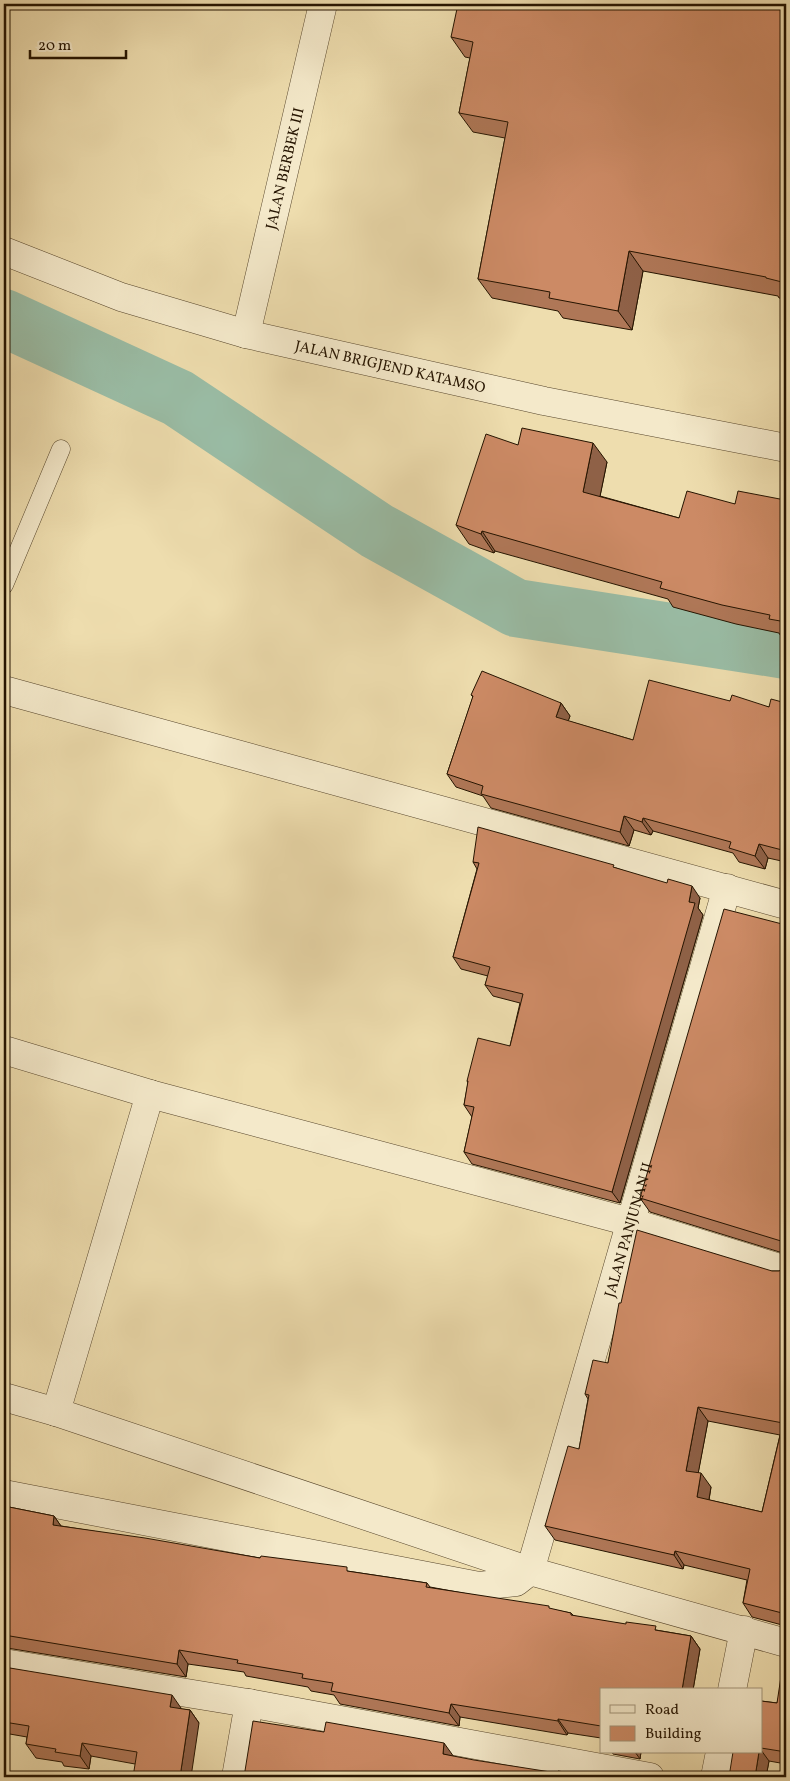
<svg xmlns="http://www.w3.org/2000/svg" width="790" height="1781" viewBox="0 0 790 1781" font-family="Vollkorn,serif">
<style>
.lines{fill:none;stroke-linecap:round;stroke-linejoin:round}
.river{stroke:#9abda6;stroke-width:58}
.service-casing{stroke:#57462c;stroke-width:19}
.minor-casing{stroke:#57462c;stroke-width:29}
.tertiary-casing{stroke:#57462c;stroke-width:29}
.service{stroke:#f4e9ca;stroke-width:18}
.minor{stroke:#f4e9ca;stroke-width:28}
.tertiary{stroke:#f4e9ca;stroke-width:28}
.wall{fill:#af7757;stroke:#251400;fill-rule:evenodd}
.shaded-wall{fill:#8f6147;stroke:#251400}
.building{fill:#cc8a65;stroke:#251400;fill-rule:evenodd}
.labels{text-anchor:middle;stroke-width:4.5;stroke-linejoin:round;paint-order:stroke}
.street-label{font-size:15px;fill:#251400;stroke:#f4e9ca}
</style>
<rect width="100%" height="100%" fill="#eeddae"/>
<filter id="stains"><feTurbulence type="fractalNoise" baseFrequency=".004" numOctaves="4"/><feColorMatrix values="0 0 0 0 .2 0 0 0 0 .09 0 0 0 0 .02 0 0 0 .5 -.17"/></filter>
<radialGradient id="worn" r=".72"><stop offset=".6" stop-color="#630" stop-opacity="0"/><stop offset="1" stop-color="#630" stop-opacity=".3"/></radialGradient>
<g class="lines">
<!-- river -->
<path class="river" d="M 4,318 L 178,398 L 377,531 L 516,608 L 786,650"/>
<defs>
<path id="service" d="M 4,585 L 61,449"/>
<g id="minor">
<path id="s1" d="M 246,334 L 323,4"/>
<path d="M 4,690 L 786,905"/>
<path d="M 4,1050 L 150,1094 L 630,1222 L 786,1270"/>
<path d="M 4,1397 L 56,1412 L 530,1571 L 786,1643"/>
<path d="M 56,1412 L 150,1094"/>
<path d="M 4,1494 L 479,1586 L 516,1582 L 530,1571"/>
<path id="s2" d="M 530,1571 L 727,888"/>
<path d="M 4,1663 L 254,1704 L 650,1777"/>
<path d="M 732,1690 L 744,1630"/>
<path d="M 236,1777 L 249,1703"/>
<path d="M 715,1777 L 720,1752"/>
</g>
<g id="tertiary">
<path id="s3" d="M 4,251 L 121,297 L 246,334 L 544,401 L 786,448"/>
</g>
</defs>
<!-- service casing -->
<use href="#service" class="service-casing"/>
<!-- minor casing -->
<use href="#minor" class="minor-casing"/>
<!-- tertiary casing -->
<use href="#tertiary" class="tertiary-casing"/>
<!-- service -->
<use href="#service" class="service"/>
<!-- minor -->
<use href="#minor" class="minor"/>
<!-- tertiary -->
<use href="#tertiary" class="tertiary"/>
</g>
<!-- wall -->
<g class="wall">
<path d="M 786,4 L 786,299 L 779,298 L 778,296 L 643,271 L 632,330 L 563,318 L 558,311 L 492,298 L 478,279 L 505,138 L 473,132 L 459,113 L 470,58 L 465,57 L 451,37 Z"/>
<path d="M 518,445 L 607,462 L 600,496 L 679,518 L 735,504 L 786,502 L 786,639 L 782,638 L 779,633 L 736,624 L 673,607 L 668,599 L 495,551 L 494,553 L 469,544 L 456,525 Z"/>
<path d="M 471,695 L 561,703 L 570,716 L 568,721 L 633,740 L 730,701 L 769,707 L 786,703 L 786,862 L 768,858 L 765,869 L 739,862 L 733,853 L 653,831 L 651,835 L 634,830 L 629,846 L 491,808 L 483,796 L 456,787 L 447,774 L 473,697 Z"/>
<path d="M 473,862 L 616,868 L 700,898 L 698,908 L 703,915 L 620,1203 L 472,1164 L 464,1152 L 472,1117 L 464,1105 L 468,1083 L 467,1081 L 510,1046 L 520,1003 L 493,996 L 485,985 L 488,976 L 461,969 L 453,957 L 477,869 Z"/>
<path d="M 786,925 L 786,1254 L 650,1212 L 640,1198 Z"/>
<path d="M 786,1268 L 786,1626 L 752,1617 L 743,1603 L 747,1580 L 684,1565 L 683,1569 L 555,1540 L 545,1526 L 579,1449 L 588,1399 L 585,1394 L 608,1363 L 621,1303 L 772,1271 L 779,1271 ZM 708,1421 L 780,1435 L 762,1512 L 709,1500 L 711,1487 L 698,1473 Z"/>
<path d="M 4,1506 L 54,1516 L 61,1526 L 260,1558 L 427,1583 L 430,1587 L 571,1613 L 574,1616 L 691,1636 L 700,1649 L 693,1690 L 601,1690 L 601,1738 L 568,1733 L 567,1735 L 460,1717 L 459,1726 L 340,1704 L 334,1695 L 311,1691 L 308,1687 L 246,1676 L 244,1672 L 188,1664 L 186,1677 L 7,1648 L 4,1648 Z"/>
<path d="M 4,1667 L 181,1708 L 181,1709 L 190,1710 L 199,1723 L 135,1764 L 91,1756 L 89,1769 L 64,1766 L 62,1762 L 36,1758 L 26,1744 L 27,1737 L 4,1733 Z"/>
<path d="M 786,1670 L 786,1764 L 769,1761 L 766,1777 L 729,1777 L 761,1752 L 761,1701 L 777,1703 Z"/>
<path d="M 612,1752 L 641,1752 L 640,1759 L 613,1754 Z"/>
</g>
<!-- shaded-wall -->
<g class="shaded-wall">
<path d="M 629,251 L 643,271 L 632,330 L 618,311 Z"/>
<path d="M 593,443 L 607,462 L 597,511 L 583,492 Z"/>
<path d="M 482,531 L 495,551 L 494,553 L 481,534 Z"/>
<path d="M 561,703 L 570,716 L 565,730 L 556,717 Z"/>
<path d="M 624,816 L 634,830 L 629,846 L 620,832 Z"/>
<path d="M 643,818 L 653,831 L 651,835 L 642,822 Z"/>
<path d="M 759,844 L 768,858 L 765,869 L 755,856 Z"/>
<path d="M 692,886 L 700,898 L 698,908 L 703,915 L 620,1203 L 612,1192 L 689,902 Z"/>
<path d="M 698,1407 L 708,1421 L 696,1485 L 686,1471 Z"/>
<path d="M 701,1473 L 711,1487 L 707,1511 L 697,1497 Z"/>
<path d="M 54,1516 L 63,1529 L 53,1525 Z"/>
<path d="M 675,1551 L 684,1565 L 683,1569 L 674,1555 Z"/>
<path d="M 691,1636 L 700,1649 L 693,1690 L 682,1690 Z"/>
<path d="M 179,1650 L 188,1664 L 186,1677 L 177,1664 Z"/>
<path d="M 172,1695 L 181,1708 L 179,1720 L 170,1707 Z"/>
<path d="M 451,1704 L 460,1717 L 459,1726 L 449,1713 Z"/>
<path d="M 190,1710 L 199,1723 L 191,1777 L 180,1777 Z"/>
<path d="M 558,1719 L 568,1733 L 567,1735 L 558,1721 Z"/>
<path d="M 82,1743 L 91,1756 L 89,1769 L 80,1756 Z"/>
<path d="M 444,1743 L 454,1757 L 443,1754 Z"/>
<path d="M 761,1750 L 769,1761 L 766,1777 L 755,1777 L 759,1752 L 761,1752 Z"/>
<path d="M 635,1752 L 641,1752 L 640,1759 Z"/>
</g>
<!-- building -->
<g class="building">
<path d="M 458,4 L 786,4 L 786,283 L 766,278 L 766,277 L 629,251 L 618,311 L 549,298 L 550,292 L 478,279 L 508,122 L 459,113 L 473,42 L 451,37 Z"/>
<path d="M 522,428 L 593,443 L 583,492 L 679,518 L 687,491 L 735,504 L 738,491 L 785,500 L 785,503 L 786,503 L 786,622 L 769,619 L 770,615 L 722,605 L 660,588 L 662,582 L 482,531 L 481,534 L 456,525 L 486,434 L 518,445 Z"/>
<path d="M 482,671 L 561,703 L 556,717 L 633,740 L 649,680 L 730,701 L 732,695 L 769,707 L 771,699 L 786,703 L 786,851 L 759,844 L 755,856 L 729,848 L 731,842 L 643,818 L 642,822 L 624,816 L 620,832 L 481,794 L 483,786 L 447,774 L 473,696 L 471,695 Z"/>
<path d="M 478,827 L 614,865 L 613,867 L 667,883 L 668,879 L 692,886 L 689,902 L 695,903 L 612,1192 L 464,1152 L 474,1107 L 464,1105 L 468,1081 L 467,1081 L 478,1038 L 510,1046 L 523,994 L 485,985 L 490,967 L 453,957 L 479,863 L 473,862 Z"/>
<path d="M 724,909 L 786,925 L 786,1245 L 781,1241 L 640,1198 Z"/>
<path d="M 637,1230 L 772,1271 L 779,1271 L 786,1268 L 786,1614 L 743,1603 L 750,1569 L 675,1551 L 674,1555 L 545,1526 L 568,1446 L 579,1449 L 589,1395 L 585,1394 L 593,1360 L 608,1363 L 619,1303 L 621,1303 ZM 698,1407 L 783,1423 L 762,1512 L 697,1497 L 701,1473 L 686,1471 Z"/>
<path d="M 4,1506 L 54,1516 L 53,1525 L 145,1538 L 260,1558 L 261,1556 L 347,1567 L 347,1571 L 427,1583 L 426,1587 L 549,1606 L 549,1608 L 571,1613 L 571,1615 L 626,1624 L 626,1622 L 656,1626 L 655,1630 L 691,1636 L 682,1690 L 601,1690 L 601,1726 L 558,1719 L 558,1721 L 451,1704 L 449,1713 L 331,1691 L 333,1683 L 302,1678 L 303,1674 L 237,1663 L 238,1660 L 179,1650 L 177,1664 L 4,1635 Z"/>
<path d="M 4,1667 L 172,1695 L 170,1707 L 190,1710 L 180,1777 L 184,1777 L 133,1777 L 137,1752 L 82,1743 L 80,1756 L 55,1752 L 56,1749 L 26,1744 L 29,1726 L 4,1722 Z"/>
<path d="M 782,1670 L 786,1670 L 786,1752 L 761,1748 L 761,1701 L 777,1703 Z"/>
<path d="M 253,1721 L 324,1732 L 326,1722 L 444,1743 L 443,1754 L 474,1760 L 557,1773 L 558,1771 L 599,1777 L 599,1772 L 625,1777 L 244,1777 Z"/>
<path d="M 733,1752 L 759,1752 L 755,1777 L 729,1777 Z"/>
</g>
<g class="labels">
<!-- street labels -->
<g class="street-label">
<text dy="5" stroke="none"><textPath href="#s1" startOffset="170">JALAN BERBEK III</textPath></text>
<text dy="5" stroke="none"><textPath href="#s3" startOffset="404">JALAN BRIGJEND KATAMSO</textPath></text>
<text dy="5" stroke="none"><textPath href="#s2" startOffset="355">JALAN PANJUNAN II</textPath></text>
</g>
</g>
<!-- margin -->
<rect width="790" height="1781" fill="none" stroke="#eeddae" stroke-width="20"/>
<rect x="5" y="5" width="780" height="1771" fill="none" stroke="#251400" stroke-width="2.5"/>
<rect x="10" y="10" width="770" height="1761" fill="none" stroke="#251400"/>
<!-- legend -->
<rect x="600" y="1688" width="162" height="65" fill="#f4e9ca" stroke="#a19479"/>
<rect x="610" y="1705" width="25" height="8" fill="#f4e9ca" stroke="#a19479"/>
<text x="645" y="1714" font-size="15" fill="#251400">Road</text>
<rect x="610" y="1726" width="25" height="15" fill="#cc8a65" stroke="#a19479"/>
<text x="645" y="1738" font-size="15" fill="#251400">Building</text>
<!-- scale -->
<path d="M30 50v8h96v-8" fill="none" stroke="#251400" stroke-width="2.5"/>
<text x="38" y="50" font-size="15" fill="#251400" stroke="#f4e9ca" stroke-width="4" paint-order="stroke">20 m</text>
<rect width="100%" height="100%" filter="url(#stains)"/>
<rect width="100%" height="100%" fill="url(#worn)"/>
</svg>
